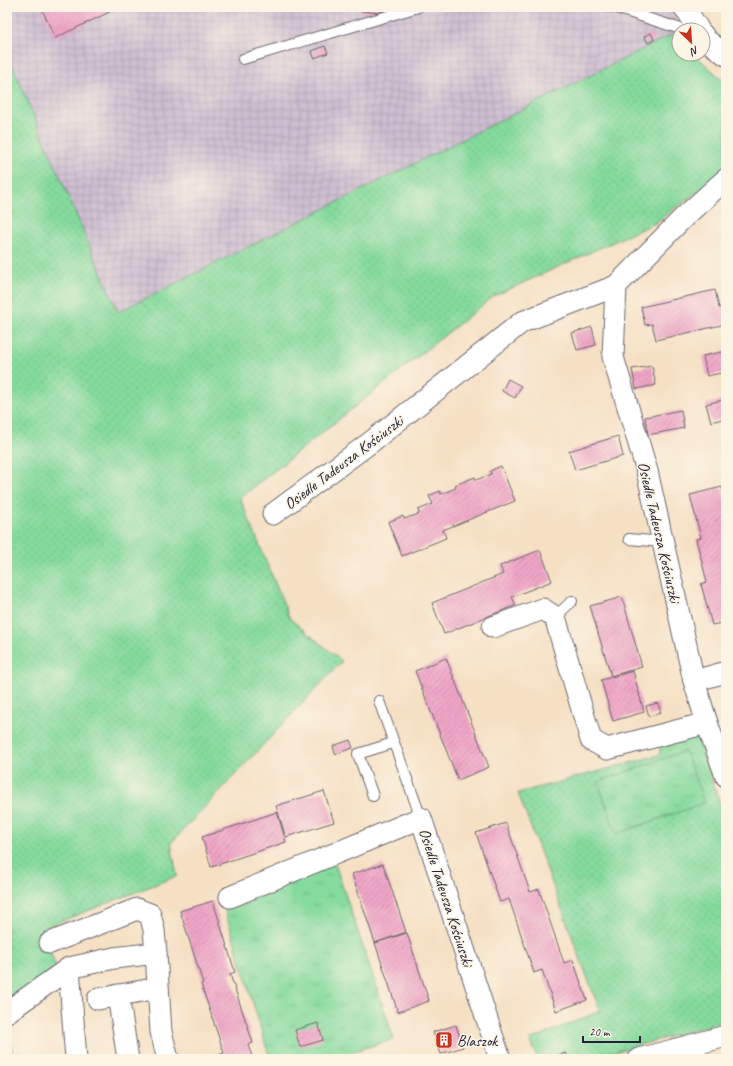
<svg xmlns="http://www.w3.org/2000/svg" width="733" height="1066" viewBox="0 0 733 1066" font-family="Caveat,sans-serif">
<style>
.industrial{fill:url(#industrial-grid)}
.grass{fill:url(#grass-dots);stroke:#547e6c}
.park{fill:url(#park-tufts);stroke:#547e6c}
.building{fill:url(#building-hatch)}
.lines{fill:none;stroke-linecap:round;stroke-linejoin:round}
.lane-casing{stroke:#6c646b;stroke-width:12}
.street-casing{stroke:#6c646b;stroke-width:23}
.lane{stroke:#fff;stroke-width:10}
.street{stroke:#fff;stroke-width:21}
.labels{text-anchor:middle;stroke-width:3.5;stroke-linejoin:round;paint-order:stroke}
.street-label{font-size:16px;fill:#22223b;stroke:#fcf5e5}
.poi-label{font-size:16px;fill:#22223b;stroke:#fcf5e5;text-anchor:start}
</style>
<defs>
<pattern id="industrial-grid" width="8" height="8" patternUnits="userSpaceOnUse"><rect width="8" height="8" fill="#cebed1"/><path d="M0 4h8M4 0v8" fill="none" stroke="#b1a3b4"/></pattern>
<pattern id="grass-dots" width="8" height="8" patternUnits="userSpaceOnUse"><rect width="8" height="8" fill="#85da9d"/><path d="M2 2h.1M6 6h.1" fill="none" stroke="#73bb88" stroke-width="1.8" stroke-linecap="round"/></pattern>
<pattern id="park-tufts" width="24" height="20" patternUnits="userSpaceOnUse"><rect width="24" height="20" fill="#85da9d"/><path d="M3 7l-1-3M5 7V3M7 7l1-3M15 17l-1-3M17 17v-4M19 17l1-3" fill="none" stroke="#73bb88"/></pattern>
<pattern id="building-hatch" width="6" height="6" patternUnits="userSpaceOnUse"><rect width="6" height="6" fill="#f0a6c7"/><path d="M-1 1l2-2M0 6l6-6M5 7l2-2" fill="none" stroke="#c287a3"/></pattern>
</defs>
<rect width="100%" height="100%" fill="#fcf5e5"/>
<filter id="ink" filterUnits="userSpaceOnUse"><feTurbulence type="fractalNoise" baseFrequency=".025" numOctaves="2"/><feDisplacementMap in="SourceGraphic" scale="8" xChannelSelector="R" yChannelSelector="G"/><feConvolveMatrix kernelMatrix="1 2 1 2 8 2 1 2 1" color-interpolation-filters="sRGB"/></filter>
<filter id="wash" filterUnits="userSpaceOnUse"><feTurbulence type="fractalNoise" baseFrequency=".012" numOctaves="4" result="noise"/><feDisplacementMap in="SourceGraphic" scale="16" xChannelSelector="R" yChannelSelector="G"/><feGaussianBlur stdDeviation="0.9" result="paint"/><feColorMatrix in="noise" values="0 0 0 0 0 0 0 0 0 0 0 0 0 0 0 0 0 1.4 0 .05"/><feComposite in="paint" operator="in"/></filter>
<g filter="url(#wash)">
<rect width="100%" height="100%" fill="#f5e0c4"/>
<!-- industrial -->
<path class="industrial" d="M 7,7 L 673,7 L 677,14 L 673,34 L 117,312 L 7,53 Z"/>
<!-- grass -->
<g class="grass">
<path d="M 673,34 L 679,40 L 679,54 L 694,54 L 726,83 L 726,171 L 655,223 L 494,296 L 240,498 L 290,619 L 342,661 L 171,843 L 177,876 L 41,929 L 57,969 L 7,1002 L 7,53 L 118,312 Z"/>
<path d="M 696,734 L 726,821 L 726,1021 L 589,1059 L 538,1059 L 530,1040 L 600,1011 L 518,793 L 659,755 L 662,740 Z"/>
</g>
<!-- park -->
<g class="park">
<path d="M 685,751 L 704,803 L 616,834 L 598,782 Z"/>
<path d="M 334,861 L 394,1039 L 329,1059 L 270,1059 L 224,907 Z"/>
<path d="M 9,1018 L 13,1059 L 7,1059 L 7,1019 Z"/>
</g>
<g id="blocks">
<!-- building -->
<g class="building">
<path d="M 41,7 L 120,7 L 55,38 Z"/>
<path d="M 347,7 L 390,7 L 378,13 L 348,9 Z"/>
<path d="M 651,33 L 654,40 L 648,43 L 644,36 Z"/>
<path d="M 325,46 L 328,53 L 314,58 L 312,51 Z"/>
<path d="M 715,290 L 719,308 L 726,306 L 726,324 L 656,340 L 652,324 L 645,325 L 641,307 Z"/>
<path d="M 592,327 L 596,345 L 577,350 L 572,333 Z"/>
<path d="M 726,351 L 726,372 L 707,376 L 703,356 Z"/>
<path d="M 652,366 L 656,385 L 636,389 L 632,369 Z"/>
<path d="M 508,379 L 521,386 L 515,398 L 502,391 Z"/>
<path d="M 726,399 L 726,418 L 711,422 L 706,404 Z"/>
<path d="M 681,410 L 684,428 L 648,435 L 645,417 Z"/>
<path d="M 618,436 L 623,456 L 575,470 L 569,451 Z"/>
<path d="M 501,466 L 515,501 L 443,530 L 446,538 L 402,556 L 388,522 L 403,516 L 404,519 L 419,514 L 418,510 L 433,504 L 429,496 L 440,491 L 441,494 L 456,488 L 455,485 L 475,477 L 476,480 L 491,474 L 490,471 Z"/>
<path d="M 722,487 L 726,504 L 726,622 L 712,625 L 701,584 L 707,582 L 696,539 L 701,538 L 690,495 Z"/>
<path d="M 540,550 L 552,581 L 512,597 L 516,605 L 444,634 L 432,603 L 503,574 L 500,566 Z"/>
<path d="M 622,597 L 642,667 L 611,676 L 590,606 Z"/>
<path d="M 446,658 L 489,767 L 458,780 L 415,671 Z"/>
<path d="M 633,671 L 644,712 L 613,721 L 601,680 Z"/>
<path d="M 658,703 L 661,713 L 649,716 L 646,706 Z"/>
<path d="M 350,740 L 353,748 L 335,754 L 333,746 Z"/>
<path d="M 324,791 L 334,822 L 286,837 L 276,806 Z"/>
<path d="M 277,812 L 286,842 L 211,867 L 202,837 Z"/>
<path d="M 506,823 L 530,892 L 539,889 L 564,963 L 573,960 L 587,1000 L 556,1011 L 542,970 L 534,973 L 509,899 L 500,902 L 476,833 Z"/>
<path d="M 383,864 L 406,932 L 375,943 L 352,874 Z"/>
<path d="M 213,901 L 235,972 L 230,974 L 253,1043 L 248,1045 L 253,1059 L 220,1059 L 218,1055 L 224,1053 L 201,984 L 203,983 L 180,911 Z"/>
<path d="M 407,933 L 429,1001 L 398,1012 L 375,943 Z"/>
<path d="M 318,1023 L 323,1040 L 300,1047 L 295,1030 Z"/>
<path d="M 456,1025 L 463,1047 L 441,1054 L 433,1032 Z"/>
<path d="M 566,1053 L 568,1059 L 553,1059 L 552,1057 Z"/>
</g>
</g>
</g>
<g filter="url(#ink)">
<use href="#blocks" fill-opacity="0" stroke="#6c646b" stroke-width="1"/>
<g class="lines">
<defs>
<g id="lane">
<path d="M 608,7 L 613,7 L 684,30"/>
<path d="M 243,59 L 418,7"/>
<path d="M 629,539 L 663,542"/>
<path d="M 555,617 L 572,601"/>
<path d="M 379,701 L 421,818"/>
<path d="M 373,796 L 358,754 L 393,743"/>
</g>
<g id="street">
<path d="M 684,7 L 699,30"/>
<path d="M 703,35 L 705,39 L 726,55"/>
<path d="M 726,179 L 684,217 L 616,286 L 613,357 L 647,471 L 694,681 L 707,723 L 726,776"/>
<path d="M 273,514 L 371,442 L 522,322 L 616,286"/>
<path d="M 493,627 L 543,609 L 555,617 L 591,740 L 607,749 L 707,723"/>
<path d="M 694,681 L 726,672"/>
<path d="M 230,897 L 421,818 L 500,1059"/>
<path d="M 50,943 L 137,909 L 150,914 L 154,930 L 156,953"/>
<path d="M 69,968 L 76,1059"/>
<path d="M 118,995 L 128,1059"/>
<path d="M 98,999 L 158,988"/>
<path d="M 7,1012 L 69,968 L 114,958 L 156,953 L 161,1032 L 168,1059"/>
<path d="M 639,1059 L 726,1036"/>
</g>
</defs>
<!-- lane casing -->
<use href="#lane" class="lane-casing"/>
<!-- street casing -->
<use href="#street" class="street-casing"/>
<!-- lane -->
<use href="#lane" class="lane"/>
<!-- street -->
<use href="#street" class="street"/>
</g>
</g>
<!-- icons -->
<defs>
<symbol id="building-square" viewBox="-11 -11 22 22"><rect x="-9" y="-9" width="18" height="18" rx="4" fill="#c8321e" stroke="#fcf5e5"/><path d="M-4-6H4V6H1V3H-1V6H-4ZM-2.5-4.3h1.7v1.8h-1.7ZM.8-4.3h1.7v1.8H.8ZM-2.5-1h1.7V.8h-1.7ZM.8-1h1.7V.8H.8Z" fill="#fff"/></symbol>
</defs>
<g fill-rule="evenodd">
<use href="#building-square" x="434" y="1030" width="20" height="20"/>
</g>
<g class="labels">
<!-- street labels -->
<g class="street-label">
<text transform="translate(343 462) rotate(-37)" y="6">Osiedle Tadeusza Kościuszki</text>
<text transform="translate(660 532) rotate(77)" y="6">Osiedle Tadeusza Kościuszki</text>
<text transform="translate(447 897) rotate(72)" y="6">Osiedle Tadeusza Kościuszki</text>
</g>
<!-- poi labels -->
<g class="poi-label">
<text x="457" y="1046">Blaszok</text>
</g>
</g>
<!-- margin -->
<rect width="733" height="1066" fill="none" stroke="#fcf5e5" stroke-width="24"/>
<!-- north arrow -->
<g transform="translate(691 42) rotate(155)"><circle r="19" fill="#fcf5e5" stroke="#a5a1a1"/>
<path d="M0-3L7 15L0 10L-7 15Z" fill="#c8321e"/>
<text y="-6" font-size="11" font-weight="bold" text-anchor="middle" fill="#22223b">N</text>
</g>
<!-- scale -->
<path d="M583 1036v6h57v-6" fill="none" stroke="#22223b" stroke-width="2"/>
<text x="589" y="1036" font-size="12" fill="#22223b" stroke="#fcf5e5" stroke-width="3" paint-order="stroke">20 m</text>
</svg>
